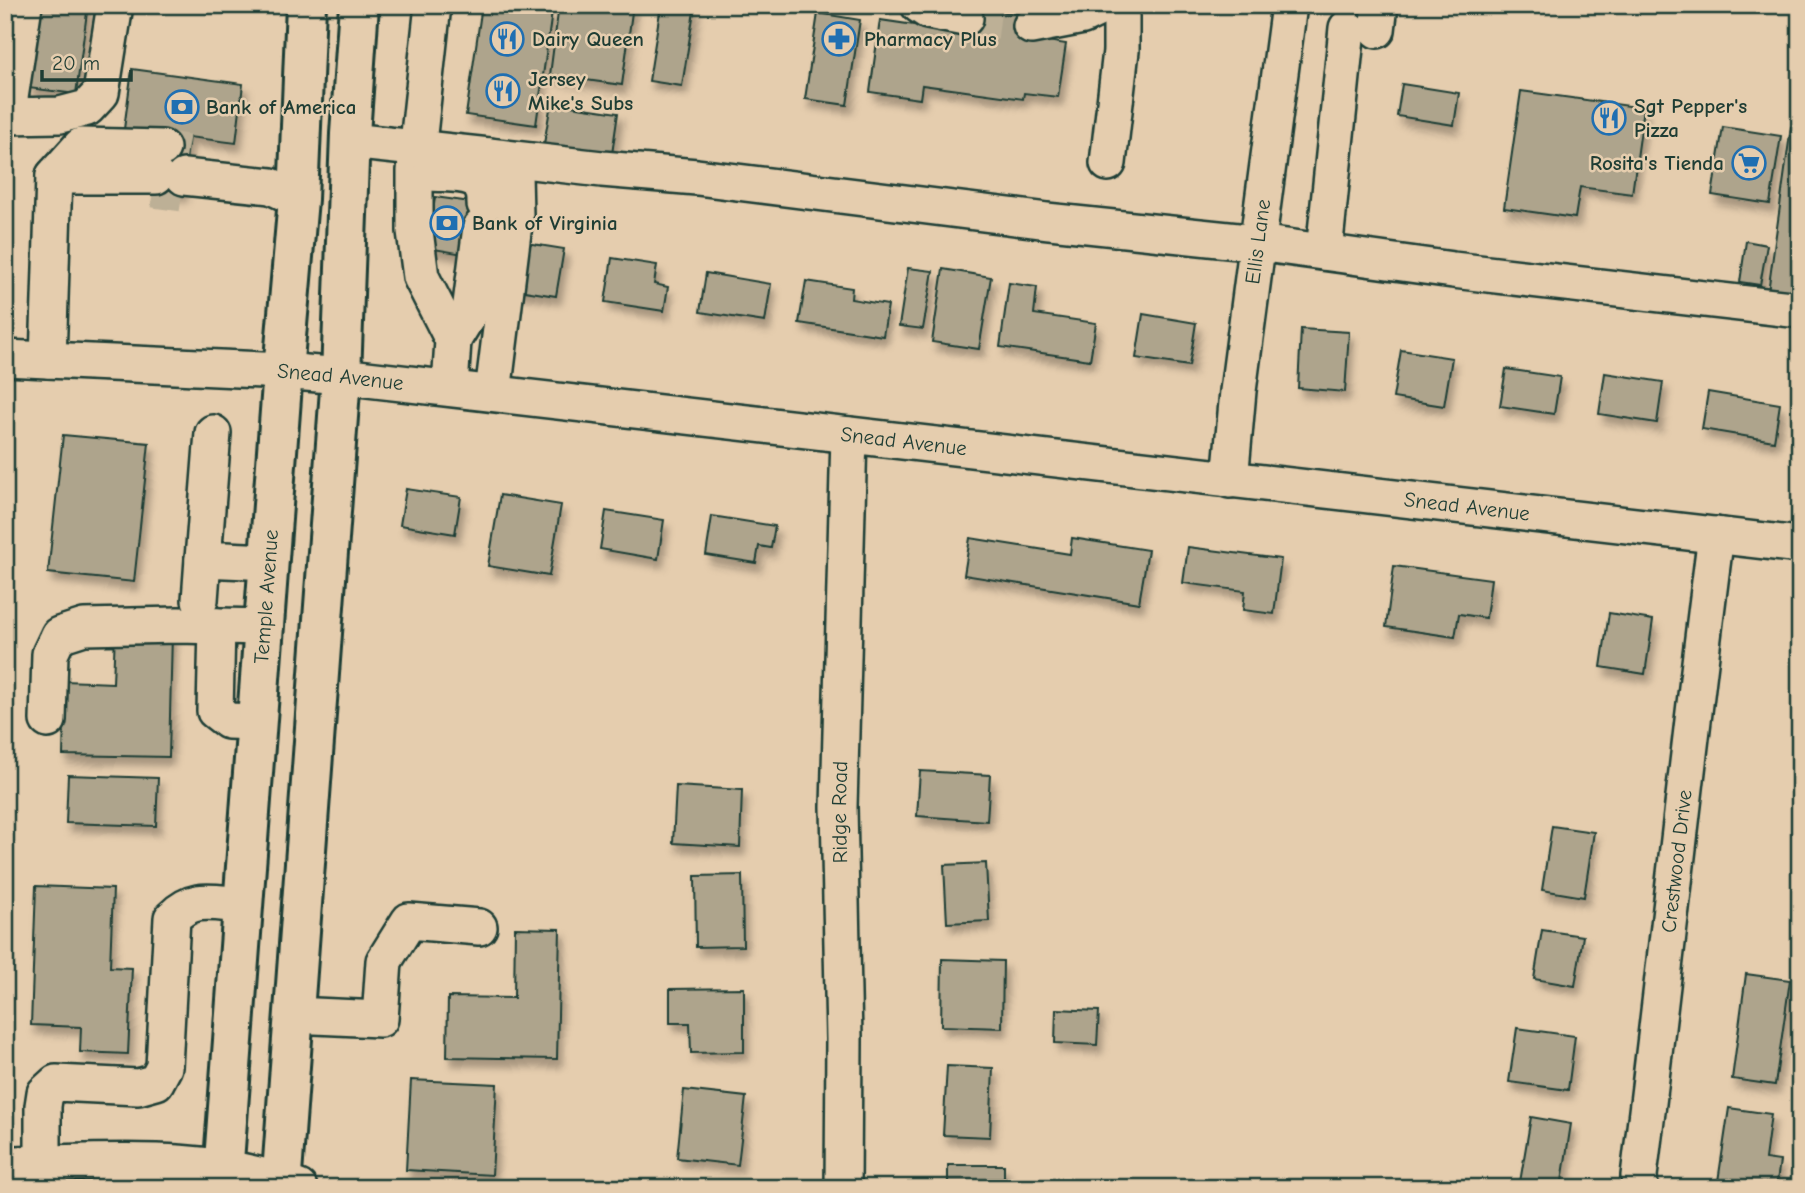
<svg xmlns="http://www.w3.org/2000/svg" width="1805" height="1193" viewBox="0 0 1805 1193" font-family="'Comic Neue',sans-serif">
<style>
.building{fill:#aea48c;stroke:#1f3d34;stroke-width:2;filter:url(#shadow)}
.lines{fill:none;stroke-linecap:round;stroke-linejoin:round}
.minor-tunnel{stroke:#bdb096;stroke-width:35;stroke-dasharray:35 18;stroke-linecap:butt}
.minor-casing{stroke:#1f3d34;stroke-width:40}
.major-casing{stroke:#1f3d34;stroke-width:44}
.minor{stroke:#e5cdae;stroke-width:35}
.major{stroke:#e5cdae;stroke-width:38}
.labels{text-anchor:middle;stroke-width:5;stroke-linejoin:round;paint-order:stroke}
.poi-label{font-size:21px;font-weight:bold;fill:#1f3d34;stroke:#e5cdae;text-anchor:start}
.street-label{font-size:21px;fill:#1f3d34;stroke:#e5cdae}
</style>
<defs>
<filter id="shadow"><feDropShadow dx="4.5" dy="8" stdDeviation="3.5" flood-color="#0004"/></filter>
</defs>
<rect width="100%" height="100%" fill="#e5cdae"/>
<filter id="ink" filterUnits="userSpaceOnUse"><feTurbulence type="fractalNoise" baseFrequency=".0143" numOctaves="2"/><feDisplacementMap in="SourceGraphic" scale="14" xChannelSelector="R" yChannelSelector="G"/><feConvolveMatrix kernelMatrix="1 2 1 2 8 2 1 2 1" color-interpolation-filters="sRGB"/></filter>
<g filter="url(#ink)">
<!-- building -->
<g class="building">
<path d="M 39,5 L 88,5 L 76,94 L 28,88 Z"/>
<path d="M 482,5 L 507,5 L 552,12 L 536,125 L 466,115 Z"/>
<path d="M 559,5 L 633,5 L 622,85 L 550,75 Z"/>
<path d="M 661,5 L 695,5 L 682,86 L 649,81 Z"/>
<path d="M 966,6 L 1032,16 L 1029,38 L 1066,44 L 1058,97 L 1024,93 L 1023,99 L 922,85 L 920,99 L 870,92 L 880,20 L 962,32 Z"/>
<path d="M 818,13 L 860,20 L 847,105 L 805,99 Z"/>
<path d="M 132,69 L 243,84 L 236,143 L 189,137 L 182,194 L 153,190 L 160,134 L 124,129 Z"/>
<path d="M 1402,84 L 1459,93 L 1454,125 L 1397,116 Z"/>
<path d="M 1521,91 L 1644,108 L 1632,194 L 1580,187 L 1575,218 L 1504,208 Z"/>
<path d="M 551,103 L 618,113 L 612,154 L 544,144 Z"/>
<path d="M 1723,127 L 1781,136 L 1770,204 L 1712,195 Z"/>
<path d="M 1791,127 L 1800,128 L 1800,296 L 1768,292 Z"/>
<path d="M 435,197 L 492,205 L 463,254 L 428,248 Z"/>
<path d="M 1746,241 L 1767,245 L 1760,285 L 1740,282 Z"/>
<path d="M 520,242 L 564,249 L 556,296 L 512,289 Z"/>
<path d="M 612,258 L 657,265 L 654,284 L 668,287 L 664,311 L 605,302 Z"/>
<path d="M 908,268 L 933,271 L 923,329 L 899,326 Z"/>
<path d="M 943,269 L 991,277 L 979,349 L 932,342 Z"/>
<path d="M 706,273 L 771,284 L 765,322 L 700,312 Z"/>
<path d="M 806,281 L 852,288 L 851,299 L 888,305 L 883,336 L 799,323 Z"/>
<path d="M 1009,283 L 1037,287 L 1034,314 L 1096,323 L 1090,360 L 1000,347 Z"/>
<path d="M 1143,314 L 1196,323 L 1189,366 L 1136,358 Z"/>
<path d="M 1301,329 L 1349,332 L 1345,392 L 1298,388 Z"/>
<path d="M 1401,350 L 1452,358 L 1444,406 L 1393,398 Z"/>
<path d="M 1506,369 L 1560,377 L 1554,414 L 1500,406 Z"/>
<path d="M 1605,373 L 1663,382 L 1657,423 L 1599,414 Z"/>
<path d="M 1708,392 L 1780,404 L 1774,441 L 1702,429 Z"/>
<path d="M 63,435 L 149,443 L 134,582 L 48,573 Z"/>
<path d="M 406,489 L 461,497 L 455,534 L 400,525 Z"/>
<path d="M 500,495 L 561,505 L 549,576 L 488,566 Z"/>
<path d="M 606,511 L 664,520 L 658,559 L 600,549 Z"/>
<path d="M 712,516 L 775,526 L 771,548 L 759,546 L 756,563 L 706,555 Z"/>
<path d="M 970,538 L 1070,554 L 1072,538 L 1148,550 L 1139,603 L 964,575 Z"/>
<path d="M 1188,547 L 1281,559 L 1274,614 L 1243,610 L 1245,591 L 1183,583 Z"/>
<path d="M 1394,566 L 1491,579 L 1486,618 L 1459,614 L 1455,637 L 1386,627 Z"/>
<path d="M 1609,613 L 1653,620 L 1645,674 L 1601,667 Z"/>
<path d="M 115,632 L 172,634 L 169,757 L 63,755 L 65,681 L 113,683 Z"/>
<path d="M 920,771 L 990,775 L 987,821 L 917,816 Z"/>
<path d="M 68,775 L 158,778 L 156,826 L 66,823 Z"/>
<path d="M 676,786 L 742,790 L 740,847 L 673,843 Z"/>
<path d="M 1552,826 L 1594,832 L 1584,897 L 1542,890 Z"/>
<path d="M 986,863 L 989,921 L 947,923 L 944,865 Z"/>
<path d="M 742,875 L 743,946 L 696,947 L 695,876 Z"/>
<path d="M 36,886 L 113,889 L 110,967 L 132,968 L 128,1054 L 80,1052 L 81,1027 L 31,1025 Z"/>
<path d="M 515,928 L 560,929 L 557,1059 L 447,1057 L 448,997 L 514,998 Z"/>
<path d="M 1542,930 L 1583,936 L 1575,986 L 1534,979 Z"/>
<path d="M 942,959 L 1003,961 L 1002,1028 L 941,1026 Z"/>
<path d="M 1746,974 L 1790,980 L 1775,1085 L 1732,1079 Z"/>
<path d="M 744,988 L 744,1052 L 691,1053 L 690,1023 L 670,1023 L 670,989 Z"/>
<path d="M 1056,1009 L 1099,1011 L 1097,1045 L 1055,1043 Z"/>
<path d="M 1517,1028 L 1575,1036 L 1568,1090 L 1509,1082 Z"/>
<path d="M 947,1066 L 993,1068 L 990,1137 L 943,1135 Z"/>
<path d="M 411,1080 L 497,1084 L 492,1175 L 406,1170 Z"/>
<path d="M 684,1090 L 746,1097 L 738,1165 L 677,1158 Z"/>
<path d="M 1729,1108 L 1771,1114 L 1765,1159 L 1780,1161 L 1776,1188 L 1717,1188 Z"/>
<path d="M 1531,1117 L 1571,1124 L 1561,1188 L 1519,1188 Z"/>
<rect x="948" y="1165" width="56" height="23"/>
</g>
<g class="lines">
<!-- minor-tunnel -->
<g class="minor-tunnel">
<path d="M 965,18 L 1031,26"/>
<path d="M 162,148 L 187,152"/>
<path d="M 153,190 L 182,194"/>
</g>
<defs>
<g id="minor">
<path d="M 433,5 L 415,171 L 415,231 L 421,277 L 453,340 L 450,388"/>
<path d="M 919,5 L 928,11 L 965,18"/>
<path d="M 1031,26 L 1083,16 L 1106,5"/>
<path d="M 1377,30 L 1380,5"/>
<path d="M 5,116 L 60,115 L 87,108 L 101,93 L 115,5"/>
<path d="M 5,117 L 10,98 L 24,5"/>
<path d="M 350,141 L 489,156 L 514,173 L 515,216 L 493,393"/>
<path d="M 489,156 L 602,169 L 697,177 L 1048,221 L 1257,243 L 1453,270 L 1800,310"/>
<path d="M 1108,163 L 1121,51 L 1121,5"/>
<path d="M 432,173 C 458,175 486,170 485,204"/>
<path d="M 54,176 L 156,176"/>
<path d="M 184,177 L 271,186 L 298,199"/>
<path d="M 1324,252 L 1347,28"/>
<path d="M 453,340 L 470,312 L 481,227"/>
<path id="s1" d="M 5,358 L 283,371 L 341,376 L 1800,545"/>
<path d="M 48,360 L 54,176 L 81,146 L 162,148"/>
<path d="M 213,433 L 203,559 L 268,562"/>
<path id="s2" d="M 1230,480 L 1238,391 L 1289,5"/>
<path d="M 200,600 L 203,559"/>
<path d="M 217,626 L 215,711 L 228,721 L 256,722"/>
<path d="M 48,720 L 50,654 L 59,635 L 84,627 L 178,625 L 263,627"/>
<path d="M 293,1015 L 380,1019 L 384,961 L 409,921 L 479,927"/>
<path d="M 5,1164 C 103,1163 206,1151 299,1188"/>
<path d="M 43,1164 L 43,1106 L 45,1093 L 56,1083 L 138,1087 L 156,1082 L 164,1067 L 172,918 C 194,895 213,903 242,905"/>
<path id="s3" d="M 843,1188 L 844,1039 L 839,807 L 849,435"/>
<path id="s4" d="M 1640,1188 L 1639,1176 C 1666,963 1688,748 1716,535"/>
</g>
<g id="major">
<path id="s5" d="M 222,1188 L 283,371 L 298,199 L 306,5"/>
<path d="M 281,1188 L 341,376 L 350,134 L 359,5"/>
</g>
</defs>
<!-- minor casing -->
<use href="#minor" class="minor-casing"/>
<!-- major casing -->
<use href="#major" class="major-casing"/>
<!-- minor -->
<use href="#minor" class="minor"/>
<!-- major -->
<use href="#major" class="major"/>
</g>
</g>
<!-- icons -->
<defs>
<symbol id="restaurant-ring" viewBox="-11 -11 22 22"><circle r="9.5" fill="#e5cdae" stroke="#1f6fb2" stroke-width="1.5"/><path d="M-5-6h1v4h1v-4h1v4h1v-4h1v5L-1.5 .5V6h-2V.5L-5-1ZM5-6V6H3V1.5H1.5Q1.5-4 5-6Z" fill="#1f6fb2"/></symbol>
<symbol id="pharmacy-ring" viewBox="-11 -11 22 22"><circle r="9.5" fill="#e5cdae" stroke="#1f6fb2" stroke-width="1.5"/><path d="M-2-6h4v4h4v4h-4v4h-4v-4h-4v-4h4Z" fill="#1f6fb2"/></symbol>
<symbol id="bank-ring" viewBox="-11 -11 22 22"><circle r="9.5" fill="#e5cdae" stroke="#1f6fb2" stroke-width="1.5"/><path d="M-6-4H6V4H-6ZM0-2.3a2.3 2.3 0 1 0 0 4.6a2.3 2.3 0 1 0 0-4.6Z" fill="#1f6fb2"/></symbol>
<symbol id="supermarket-ring" viewBox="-11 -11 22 22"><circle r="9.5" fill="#e5cdae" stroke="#1f6fb2" stroke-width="1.5"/><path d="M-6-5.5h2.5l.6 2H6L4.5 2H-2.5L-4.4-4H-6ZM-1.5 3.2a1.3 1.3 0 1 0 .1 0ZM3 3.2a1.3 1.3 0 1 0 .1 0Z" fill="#1f6fb2"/></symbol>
</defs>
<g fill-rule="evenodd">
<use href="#restaurant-ring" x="488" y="20" width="38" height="38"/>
<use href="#pharmacy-ring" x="820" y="20" width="38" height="38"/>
<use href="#restaurant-ring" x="484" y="72" width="38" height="38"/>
<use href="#bank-ring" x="163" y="88" width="38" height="38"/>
<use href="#restaurant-ring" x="1590" y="99" width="38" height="38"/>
<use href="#supermarket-ring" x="1730" y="144" width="38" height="38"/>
<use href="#bank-ring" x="428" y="204" width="38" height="38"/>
</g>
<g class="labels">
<!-- poi labels -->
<g class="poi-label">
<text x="532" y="46">Dairy Queen</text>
<text x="864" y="46">Pharmacy Plus</text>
<text x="528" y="86">Jersey<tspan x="528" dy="24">Mike's Subs</tspan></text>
<text x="1634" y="113">Sgt Pepper's<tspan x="1634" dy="24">Pizza</tspan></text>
<text x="206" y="114">Bank of America</text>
<text x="1724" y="170" text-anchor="end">Rosita's Tienda</text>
<text x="472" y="230">Bank of Virginia</text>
</g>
<!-- street labels -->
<g class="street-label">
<text dy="7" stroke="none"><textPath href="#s2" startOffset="240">Ellis Lane</textPath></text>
<text dy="7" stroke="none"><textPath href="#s1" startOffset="336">Snead Avenue</textPath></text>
<text dy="7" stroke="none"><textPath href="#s1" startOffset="903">Snead Avenue</textPath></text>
<text dy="7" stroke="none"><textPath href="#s1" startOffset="1470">Snead Avenue</textPath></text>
<text dy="7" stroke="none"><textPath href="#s5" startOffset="593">Temple Avenue</textPath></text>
<text dy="7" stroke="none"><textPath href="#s3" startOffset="376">Ridge Road</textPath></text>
<text dy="7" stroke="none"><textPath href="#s4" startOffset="329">Crestwood Drive</textPath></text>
</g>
</g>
<!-- margin -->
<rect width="1805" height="1193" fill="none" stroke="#e5cdae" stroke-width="28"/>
<rect x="14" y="14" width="1777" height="1165" fill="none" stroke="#1f3d34" stroke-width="2.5" filter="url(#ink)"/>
<!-- scale -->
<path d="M42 70v10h89v-10" fill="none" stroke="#1f3d34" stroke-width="3.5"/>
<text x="52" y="70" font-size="21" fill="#1f3d34" stroke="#e5cdae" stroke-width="5" paint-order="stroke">20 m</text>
</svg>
